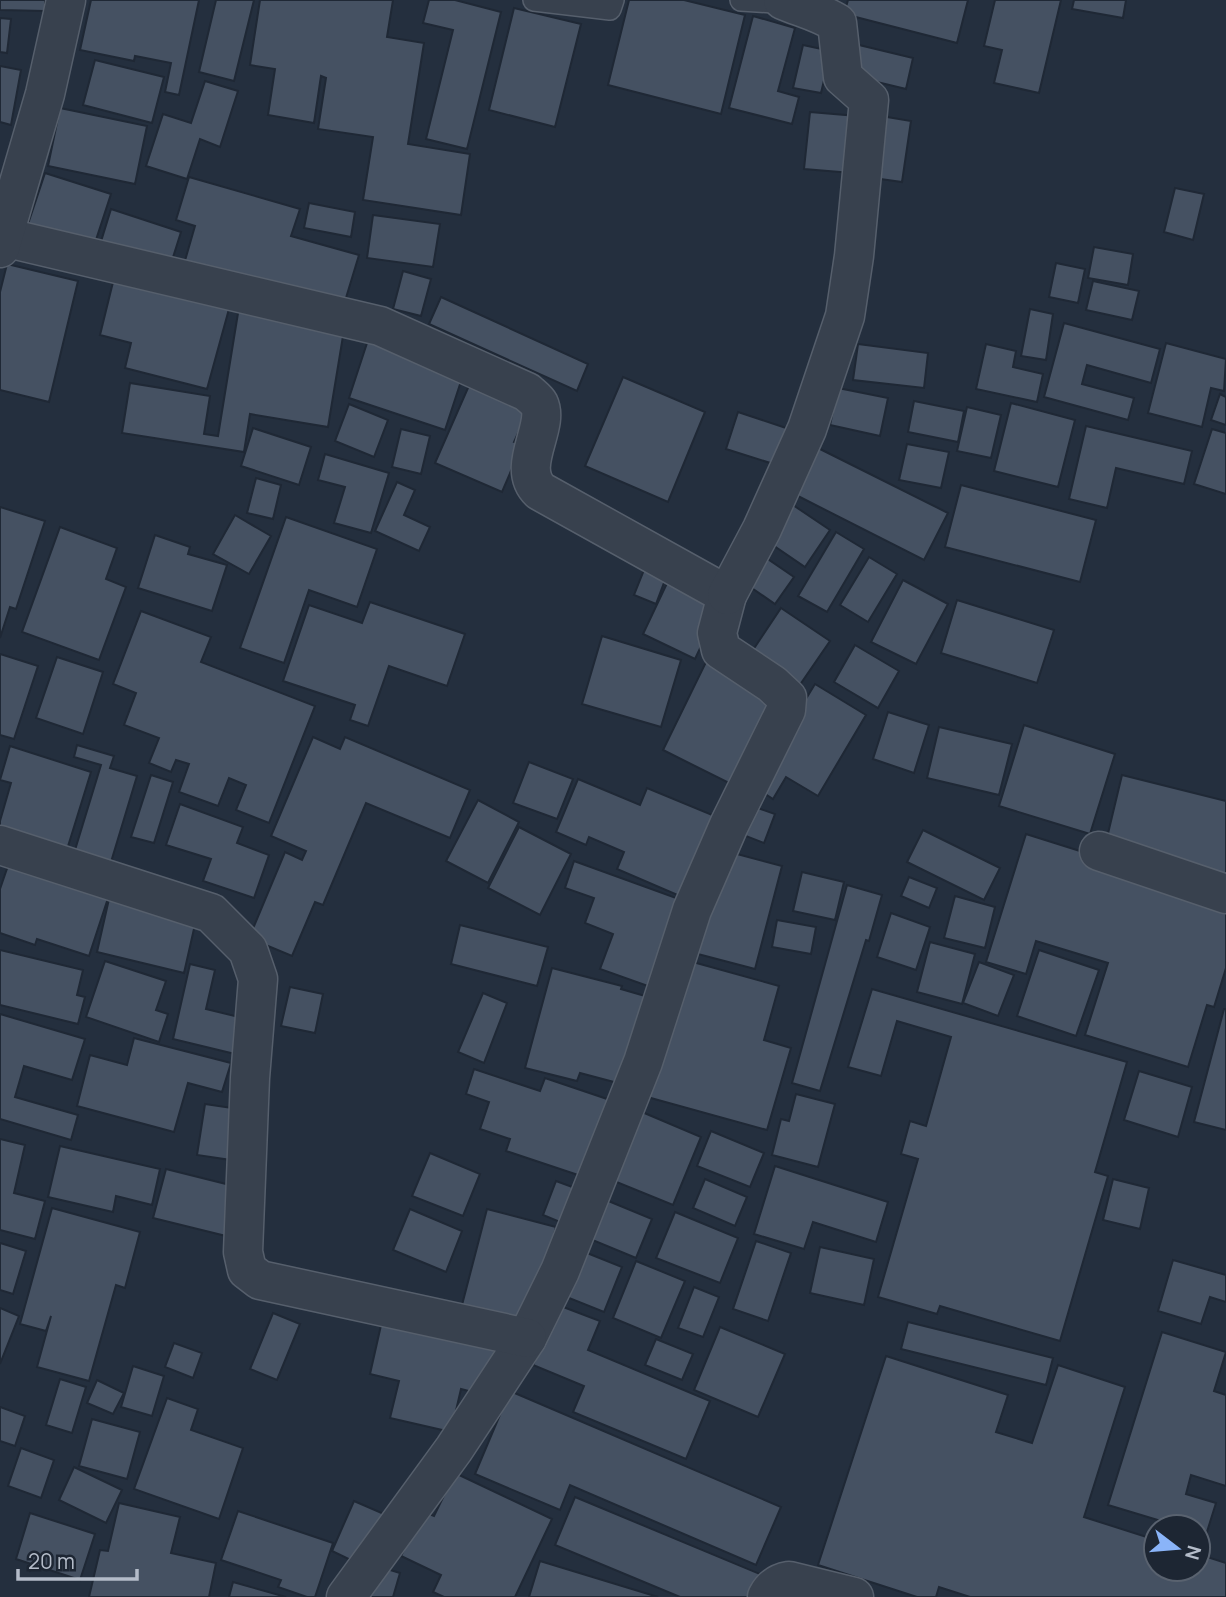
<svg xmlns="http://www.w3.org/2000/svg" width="1226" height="1597" viewBox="0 0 1226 1597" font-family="Manrope,sans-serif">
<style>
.building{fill:#455162;stroke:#1f2835;stroke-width:2}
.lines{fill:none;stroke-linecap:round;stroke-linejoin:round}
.service-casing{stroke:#565f6c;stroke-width:24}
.minor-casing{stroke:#565f6c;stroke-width:41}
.tertiary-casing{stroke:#565f6c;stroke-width:41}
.service{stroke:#38414e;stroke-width:21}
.minor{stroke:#38414e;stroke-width:38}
.tertiary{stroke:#38414e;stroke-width:38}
</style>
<rect width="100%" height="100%" fill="#242f3e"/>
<!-- building -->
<g class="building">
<path d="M 0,0 L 45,0 L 45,11 L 0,10 Z"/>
<path d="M 91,0 L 199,0 L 179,95 L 165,92 L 171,63 L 135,56 L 134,61 L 80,50 Z"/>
<path d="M 216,0 L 254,0 L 234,81 L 199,72 Z"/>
<path d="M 260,0 L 393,0 L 387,37 L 424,43 L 408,144 L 470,154 L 461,215 L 363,200 L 373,137 L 318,129 L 326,78 L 321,76 L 314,123 L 268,115 L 275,69 L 250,65 Z"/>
<path d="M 429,0 L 455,0 L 501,12 L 467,149 L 426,139 L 453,30 L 423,23 Z"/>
<path d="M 629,0 L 684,0 L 745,15 L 721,114 L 608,85 Z"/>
<path d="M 848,0 L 968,0 L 957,43 L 844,14 Z"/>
<path d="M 995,0 L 1061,0 L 1039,93 L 994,83 L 1002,50 L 984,46 Z"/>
<path d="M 1074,0 L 1126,0 L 1123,18 L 1072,9 Z"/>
<path d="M 514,8 L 581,24 L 555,127 L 489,110 Z"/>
<path d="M 753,16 L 795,28 L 778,91 L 799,97 L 792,124 L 729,108 Z"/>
<path d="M 0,18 L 11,19 L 7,53 L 0,52 Z"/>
<path d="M 803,45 L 831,51 L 821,93 L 793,88 Z"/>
<path d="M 859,45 L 913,58 L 906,89 L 852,76 Z"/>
<path d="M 95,60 L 164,77 L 152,123 L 83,105 Z"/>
<path d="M 0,66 L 21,70 L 11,125 L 0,122 Z"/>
<path d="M 205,81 L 238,91 L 220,147 L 200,139 L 187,179 L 146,166 L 163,114 L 191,123 Z"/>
<path d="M 60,108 L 147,126 L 135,184 L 48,166 Z"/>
<path d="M 810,112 L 857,116 L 852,173 L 804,169 Z"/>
<path d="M 875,115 L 911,121 L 902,182 L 866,177 Z"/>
<path d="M 45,173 L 111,194 L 92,252 L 26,230 Z"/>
<path d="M 189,177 L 300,209 L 291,236 L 359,255 L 342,311 L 184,264 L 195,226 L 176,220 Z"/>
<path d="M 1175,188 L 1204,194 L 1193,240 L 1164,232 Z"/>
<path d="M 309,203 L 355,212 L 351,237 L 304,228 Z"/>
<path d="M 111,209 L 181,232 L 169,270 L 99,248 Z"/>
<path d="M 373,215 L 440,224 L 433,267 L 367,258 Z"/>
<path d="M 1094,247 L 1133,254 L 1128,285 L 1088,278 Z"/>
<path d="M 1056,263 L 1085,269 L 1078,303 L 1049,297 Z"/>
<path d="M 7,264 L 78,281 L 49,402 L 0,390 L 0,292 Z"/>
<path d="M 403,271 L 431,279 L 421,316 L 393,309 Z"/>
<path d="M 114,278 L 229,309 L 207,389 L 125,368 L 131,343 L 100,335 Z"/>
<path d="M 1093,281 L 1139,291 L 1132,320 L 1086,310 Z"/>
<path d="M 441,297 L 588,364 L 577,391 L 429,324 Z"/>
<path d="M 239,307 L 345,324 L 328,427 L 250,414 L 244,452 L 122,433 L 130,383 L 210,396 L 204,434 L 218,436 Z"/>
<path d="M 1030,309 L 1053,314 L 1046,360 L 1021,356 Z"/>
<path d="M 1064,323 L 1160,349 L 1151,383 L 1087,365 L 1082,384 L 1134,398 L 1128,420 L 1044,397 Z"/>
<path d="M 369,337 L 465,369 L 445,430 L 349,398 Z"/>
<path d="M 1166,343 L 1226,359 L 1224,391 L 1211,388 L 1202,427 L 1148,413 Z"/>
<path d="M 858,344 L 928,353 L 924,388 L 853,380 Z"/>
<path d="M 986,344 L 1016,351 L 1013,367 L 1043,374 L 1037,402 L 976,389 Z"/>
<path d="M 623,377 L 705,412 L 668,502 L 585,466 Z"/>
<path d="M 471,381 L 530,407 L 514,442 L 522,445 L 502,492 L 435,463 Z"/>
<path d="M 838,388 L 888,398 L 880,436 L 830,425 Z"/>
<path d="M 1220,394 L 1226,397 L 1226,425 L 1211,420 Z"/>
<path d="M 914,401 L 964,411 L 958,442 L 908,432 Z"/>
<path d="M 1011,403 L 1075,420 L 1058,487 L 994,471 Z"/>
<path d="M 349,404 L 388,420 L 374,457 L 335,441 Z"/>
<path d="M 967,407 L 1001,415 L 991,458 L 957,451 Z"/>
<path d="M 738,412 L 795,431 L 783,467 L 726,449 Z"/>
<path d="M 1086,426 L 1192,451 L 1184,484 L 1116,468 L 1107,508 L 1069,499 Z"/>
<path d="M 253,428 L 311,447 L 299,485 L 241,466 Z"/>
<path d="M 401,429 L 430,436 L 421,474 L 392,467 Z"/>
<path d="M 1212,429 L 1226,433 L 1226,494 L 1194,484 Z"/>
<path d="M 907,444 L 949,452 L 941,488 L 899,480 Z"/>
<path d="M 818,448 L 948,513 L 924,560 L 794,494 Z"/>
<path d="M 325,454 L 389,473 L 371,533 L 334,523 L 345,487 L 318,480 Z"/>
<path d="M 256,478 L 281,485 L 273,519 L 247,513 Z"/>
<path d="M 397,482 L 415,490 L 404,515 L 430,527 L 419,551 L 375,531 Z"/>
<path d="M 961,485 L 1096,520 L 1080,582 L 945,547 Z"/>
<path d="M 790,503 L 830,530 L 805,567 L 764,539 Z"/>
<path d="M 0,507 L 45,521 L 16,609 L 10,607 L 0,638 Z"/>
<path d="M 235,515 L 271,536 L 249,574 L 213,554 Z"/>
<path d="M 286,517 L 377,549 L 357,607 L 309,590 L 284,663 L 240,648 Z"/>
<path d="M 60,527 L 117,548 L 106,579 L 126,587 L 99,660 L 22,632 Z"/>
<path d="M 836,532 L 864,549 L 827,612 L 798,596 Z"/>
<path d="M 155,535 L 190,547 L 188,554 L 227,565 L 212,611 L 138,588 Z"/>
<path d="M 762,555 L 794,577 L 775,604 L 743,582 Z"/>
<path d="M 869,557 L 897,574 L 868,622 L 840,605 Z"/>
<path d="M 646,565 L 668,572 L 656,604 L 634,595 Z"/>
<path d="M 669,579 L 721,604 L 695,659 L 643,634 Z"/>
<path d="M 903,580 L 948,604 L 916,664 L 871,642 Z"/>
<path d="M 957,600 L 1054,630 L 1037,683 L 941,653 Z"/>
<path d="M 370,602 L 465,634 L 447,686 L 389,666 L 368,726 L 350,720 L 355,705 L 283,681 L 309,605 L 362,623 Z"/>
<path d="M 781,608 L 830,641 L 797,689 L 749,656 Z"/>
<path d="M 141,611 L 211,637 L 201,662 L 315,706 L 269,823 L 236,810 L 246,785 L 229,778 L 218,806 L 179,792 L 189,764 L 176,760 L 171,772 L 149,763 L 159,738 L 124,725 L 136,693 L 113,684 Z"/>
<path d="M 602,636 L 681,660 L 661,727 L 582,704 Z"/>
<path d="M 855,645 L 899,671 L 878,708 L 834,682 Z"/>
<path d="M 0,654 L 38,666 L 14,739 L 0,735 Z"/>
<path d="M 57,657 L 103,672 L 83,734 L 36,718 Z"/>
<path d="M 707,660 L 782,697 L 741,789 L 663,750 Z"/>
<path d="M 815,684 L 866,715 L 818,796 L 786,777 L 773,799 L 753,786 Z"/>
<path d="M 888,712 L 929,725 L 914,773 L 873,759 Z"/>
<path d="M 1024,725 L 1115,754 L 1090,834 L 999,806 Z"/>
<path d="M 939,727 L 1012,744 L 999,795 L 927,778 Z"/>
<path d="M 313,737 L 340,749 L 345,737 L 470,790 L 450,838 L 366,803 L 323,905 L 315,902 L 292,956 L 249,938 L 285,852 L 302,860 L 306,851 L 271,836 Z"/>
<path d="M 77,745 L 114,756 L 110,768 L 137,776 L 111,862 L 75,850 L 101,765 L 74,757 Z"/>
<path d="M 10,746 L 91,772 L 65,856 L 0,835 L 0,821 L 11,783 L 0,780 Z"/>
<path d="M 529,762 L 573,779 L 557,819 L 513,803 Z"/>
<path d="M 151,775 L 173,782 L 154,843 L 131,837 Z"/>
<path d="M 1122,775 L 1226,801 L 1226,878 L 1105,846 Z"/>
<path d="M 578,779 L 640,805 L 647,788 L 722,819 L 689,900 L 617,869 L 624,852 L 589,837 L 586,845 L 556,832 Z"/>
<path d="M 478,800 L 519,822 L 488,883 L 446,861 Z"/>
<path d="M 180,804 L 243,827 L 237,843 L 269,855 L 254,898 L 203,881 L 211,859 L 166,845 Z"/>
<path d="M 749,805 L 775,814 L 764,843 L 738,833 Z"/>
<path d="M 519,827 L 571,854 L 540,915 L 488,888 Z"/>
<path d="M 923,830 L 1000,868 L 984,900 L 907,862 Z"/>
<path d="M 1026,834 L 1226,897 L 1226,968 L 1214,1007 L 1207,1005 L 1188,1067 L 1085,1035 L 1108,963 L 1036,941 L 1026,974 L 986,962 Z"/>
<path d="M 722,850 L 782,866 L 755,969 L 694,953 Z"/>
<path d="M 12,854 L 112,886 L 89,956 L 37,939 L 35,945 L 0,933 L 0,889 Z"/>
<path d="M 574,861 L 690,903 L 659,990 L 600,969 L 613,934 L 585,923 L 594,898 L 565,888 Z"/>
<path d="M 802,872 L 844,882 L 835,920 L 793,911 Z"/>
<path d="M 909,877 L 937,888 L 929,908 L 901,896 Z"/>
<path d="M 847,885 L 882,895 L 869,941 L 866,940 L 820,1091 L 792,1083 Z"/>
<path d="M 955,896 L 995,907 L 985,948 L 944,938 Z"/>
<path d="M 109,899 L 196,920 L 184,973 L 97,952 Z"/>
<path d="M 891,913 L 930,927 L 916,970 L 877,957 Z"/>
<path d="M 777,920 L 816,927 L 811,954 L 772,947 Z"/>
<path d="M 460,925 L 548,947 L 537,986 L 451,964 Z"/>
<path d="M 930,942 L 975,954 L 962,1004 L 917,992 Z"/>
<path d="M 0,950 L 83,970 L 77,995 L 85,997 L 78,1024 L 0,1005 Z"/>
<path d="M 1039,950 L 1099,970 L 1076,1036 L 1017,1016 Z"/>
<path d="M 682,959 L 779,986 L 764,1040 L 791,1048 L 767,1130 L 640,1095 Z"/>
<path d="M 105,961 L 166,981 L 156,1010 L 168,1014 L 159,1042 L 86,1017 Z"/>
<path d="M 979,962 L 1014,975 L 998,1016 L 963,1003 Z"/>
<path d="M 190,964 L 215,970 L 206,1009 L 243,1018 L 235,1054 L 173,1039 Z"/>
<path d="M 552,968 L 622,986 L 621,989 L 652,998 L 629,1086 L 580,1073 L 577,1081 L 525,1068 Z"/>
<path d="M 290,987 L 323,994 L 315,1033 L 281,1026 Z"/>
<path d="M 872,989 L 1127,1062 L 1095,1172 L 1108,1176 L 1060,1341 L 940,1306 L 937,1314 L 878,1297 L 918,1159 L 901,1154 L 910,1121 L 926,1126 L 951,1037 L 897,1021 L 881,1076 L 848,1067 Z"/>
<path d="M 483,993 L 507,1003 L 484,1063 L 458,1052 Z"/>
<path d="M 1224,1009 L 1226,1009 L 1226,1130 L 1194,1122 Z"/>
<path d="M 0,1014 L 85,1039 L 72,1080 L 24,1066 L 15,1097 L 78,1115 L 71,1140 L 0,1119 Z"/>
<path d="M 134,1038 L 231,1063 L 222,1092 L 188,1083 L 174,1132 L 77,1106 L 90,1055 L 127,1065 Z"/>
<path d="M 474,1069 L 540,1091 L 545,1078 L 616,1102 L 590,1179 L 506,1151 L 510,1139 L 480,1129 L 489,1102 L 466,1094 Z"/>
<path d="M 1139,1071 L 1192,1087 L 1178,1137 L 1124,1120 Z"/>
<path d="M 796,1094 L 835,1104 L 818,1167 L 772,1155 L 781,1119 L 789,1121 Z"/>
<path d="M 205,1104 L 239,1109 L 231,1160 L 197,1155 Z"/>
<path d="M 642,1112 L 701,1137 L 673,1205 L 614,1181 Z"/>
<path d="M 711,1131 L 764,1153 L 750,1187 L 697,1166 Z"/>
<path d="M 0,1139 L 25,1145 L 14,1193 L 45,1201 L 35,1239 L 0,1230 Z"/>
<path d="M 60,1146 L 160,1169 L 152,1205 L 116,1196 L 113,1212 L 48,1197 Z"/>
<path d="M 430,1153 L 480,1174 L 463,1216 L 412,1196 Z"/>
<path d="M 775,1166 L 888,1202 L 876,1242 L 813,1222 L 804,1249 L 754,1234 Z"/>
<path d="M 166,1169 L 238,1187 L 226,1236 L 153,1218 Z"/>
<path d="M 705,1179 L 747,1197 L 735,1226 L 693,1208 Z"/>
<path d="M 1113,1179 L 1149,1188 L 1140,1229 L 1103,1220 Z"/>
<path d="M 556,1181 L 586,1192 L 572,1227 L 543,1215 Z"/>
<path d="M 606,1200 L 652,1219 L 636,1258 L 590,1239 Z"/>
<path d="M 52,1208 L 140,1232 L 125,1288 L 116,1285 L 89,1381 L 37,1367 L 51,1316 L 46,1331 L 20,1324 Z"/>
<path d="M 410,1209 L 462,1231 L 446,1272 L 393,1250 Z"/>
<path d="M 487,1209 L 556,1227 L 531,1323 L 462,1305 Z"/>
<path d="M 675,1212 L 738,1238 L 720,1283 L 656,1258 Z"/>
<path d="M 756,1241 L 791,1253 L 768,1321 L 733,1309 Z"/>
<path d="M 0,1243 L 26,1251 L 13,1294 L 0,1290 Z"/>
<path d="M 820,1247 L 874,1259 L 864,1305 L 810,1293 Z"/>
<path d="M 582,1251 L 622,1267 L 604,1312 L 564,1296 Z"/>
<path d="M 1173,1260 L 1226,1275 L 1226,1302 L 1210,1297 L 1201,1324 L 1158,1311 Z"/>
<path d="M 636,1261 L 685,1281 L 661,1338 L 613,1318 Z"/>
<path d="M 694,1287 L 719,1297 L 703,1337 L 678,1328 Z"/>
<path d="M 558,1305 L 600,1321 L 588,1350 L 710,1401 L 686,1459 L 573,1412 L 584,1386 L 533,1365 Z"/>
<path d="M 0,1308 L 19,1316 L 0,1364 Z"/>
<path d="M 384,1312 L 498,1339 L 484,1395 L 461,1389 L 451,1432 L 390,1418 L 399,1381 L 370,1374 Z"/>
<path d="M 273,1313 L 300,1324 L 277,1380 L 250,1369 Z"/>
<path d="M 908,1322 L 1053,1358 L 1046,1385 L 901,1349 Z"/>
<path d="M 720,1327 L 785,1354 L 758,1417 L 694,1390 Z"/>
<path d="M 1162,1332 L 1226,1352 L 1214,1391 L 1226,1395 L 1226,1486 L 1191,1475 L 1186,1494 L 1216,1503 L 1206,1535 L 1198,1532 L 1198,1527 L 1181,1527 L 1108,1505 Z"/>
<path d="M 656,1339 L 693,1354 L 682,1380 L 645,1365 Z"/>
<path d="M 174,1343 L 202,1353 L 193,1378 L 165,1367 Z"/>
<path d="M 886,1356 L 1008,1395 L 996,1432 L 1032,1443 L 1058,1365 L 1125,1387 L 1084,1517 L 1156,1540 L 1156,1569 L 1198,1569 L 1198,1554 L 1226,1563 L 1226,1597 L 970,1597 L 939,1587 L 936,1597 L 917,1597 L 818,1565 Z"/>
<path d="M 133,1366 L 164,1376 L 152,1416 L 121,1407 Z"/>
<path d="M 60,1379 L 86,1387 L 72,1433 L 46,1425 Z"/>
<path d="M 97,1380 L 124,1393 L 113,1414 L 87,1403 Z"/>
<path d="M 510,1391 L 781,1507 L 756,1565 L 570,1485 L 560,1510 L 475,1474 Z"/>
<path d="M 167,1398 L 198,1409 L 191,1430 L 243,1448 L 219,1519 L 134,1489 Z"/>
<path d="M 0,1407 L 25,1416 L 15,1446 L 0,1441 Z"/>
<path d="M 92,1419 L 140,1432 L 127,1479 L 79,1466 Z"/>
<path d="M 21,1448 L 54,1460 L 41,1498 L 8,1486 Z"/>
<path d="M 74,1467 L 122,1490 L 106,1523 L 59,1500 Z"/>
<path d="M 455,1473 L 552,1519 L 515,1597 L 444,1597 L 433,1592 L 441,1575 L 401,1556 L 422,1511 L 434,1516 Z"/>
<path d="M 575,1497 L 767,1577 L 758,1597 L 680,1597 L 555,1545 Z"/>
<path d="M 354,1501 L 384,1514 L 361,1565 L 332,1551 Z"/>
<path d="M 119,1503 L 180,1517 L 171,1553 L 216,1563 L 209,1597 L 89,1597 L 100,1550 L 108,1551 Z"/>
<path d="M 238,1511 L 333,1543 L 315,1597 L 307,1597 L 278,1587 L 281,1580 L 221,1560 Z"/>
<path d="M 30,1513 L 95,1534 L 80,1580 L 16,1559 Z"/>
<path d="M 540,1561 L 658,1597 L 529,1597 Z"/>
<path d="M 374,1565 L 400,1573 L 393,1597 L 365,1597 Z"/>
<path d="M 233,1582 L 286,1597 L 229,1597 Z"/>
</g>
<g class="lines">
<defs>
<g id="service">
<path d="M 534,0 L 610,9 L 613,0"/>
<path d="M 741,0 L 774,2 L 775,0"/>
</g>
<g id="minor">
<path d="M 3,237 L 380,326 L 527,392 C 530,395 537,400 539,404 C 550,427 515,467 540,491 L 727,595 L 717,633 L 721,650 L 772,684 L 787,698 L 786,710 L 729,825 L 692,910 L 643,1062 L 560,1271 L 527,1338 L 454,1449 L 346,1597"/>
<path d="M 727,595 L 762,529 L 807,429 L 845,316 L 854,256 L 869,100 L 843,77 L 837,23 C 819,12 802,8 783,0"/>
<path d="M 0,845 L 211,913 L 248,950 L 258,979 L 250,1078 L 243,1252 L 247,1270 L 260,1280 L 527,1338"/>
<path d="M 1099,851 L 1226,894"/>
<path d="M 767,1597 C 772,1587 778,1583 789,1581 L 854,1597"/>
</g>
<path id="tertiary" d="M 0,248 L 45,94 L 66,0"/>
</defs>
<!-- service casing -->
<use href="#service" class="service-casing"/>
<!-- minor casing -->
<use href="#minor" class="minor-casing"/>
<!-- tertiary casing -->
<use href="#tertiary" class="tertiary-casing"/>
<!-- service -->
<use href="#service" class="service"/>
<!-- minor -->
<use href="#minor" class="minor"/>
<!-- tertiary -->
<use href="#tertiary" class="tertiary"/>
</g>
<!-- north arrow -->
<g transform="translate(1177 1548) rotate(106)"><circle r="33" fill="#1d2633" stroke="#59626f" stroke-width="2"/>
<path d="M0-5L12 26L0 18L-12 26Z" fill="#8ab4f8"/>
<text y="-10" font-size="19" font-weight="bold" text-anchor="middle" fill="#b4bcc9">N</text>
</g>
<!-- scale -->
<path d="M18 1569v10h119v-10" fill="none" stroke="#b4bcc9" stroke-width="3.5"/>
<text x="28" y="1569" font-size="21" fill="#b4bcc9" stroke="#1d2633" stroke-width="5" paint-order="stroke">20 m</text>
</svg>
